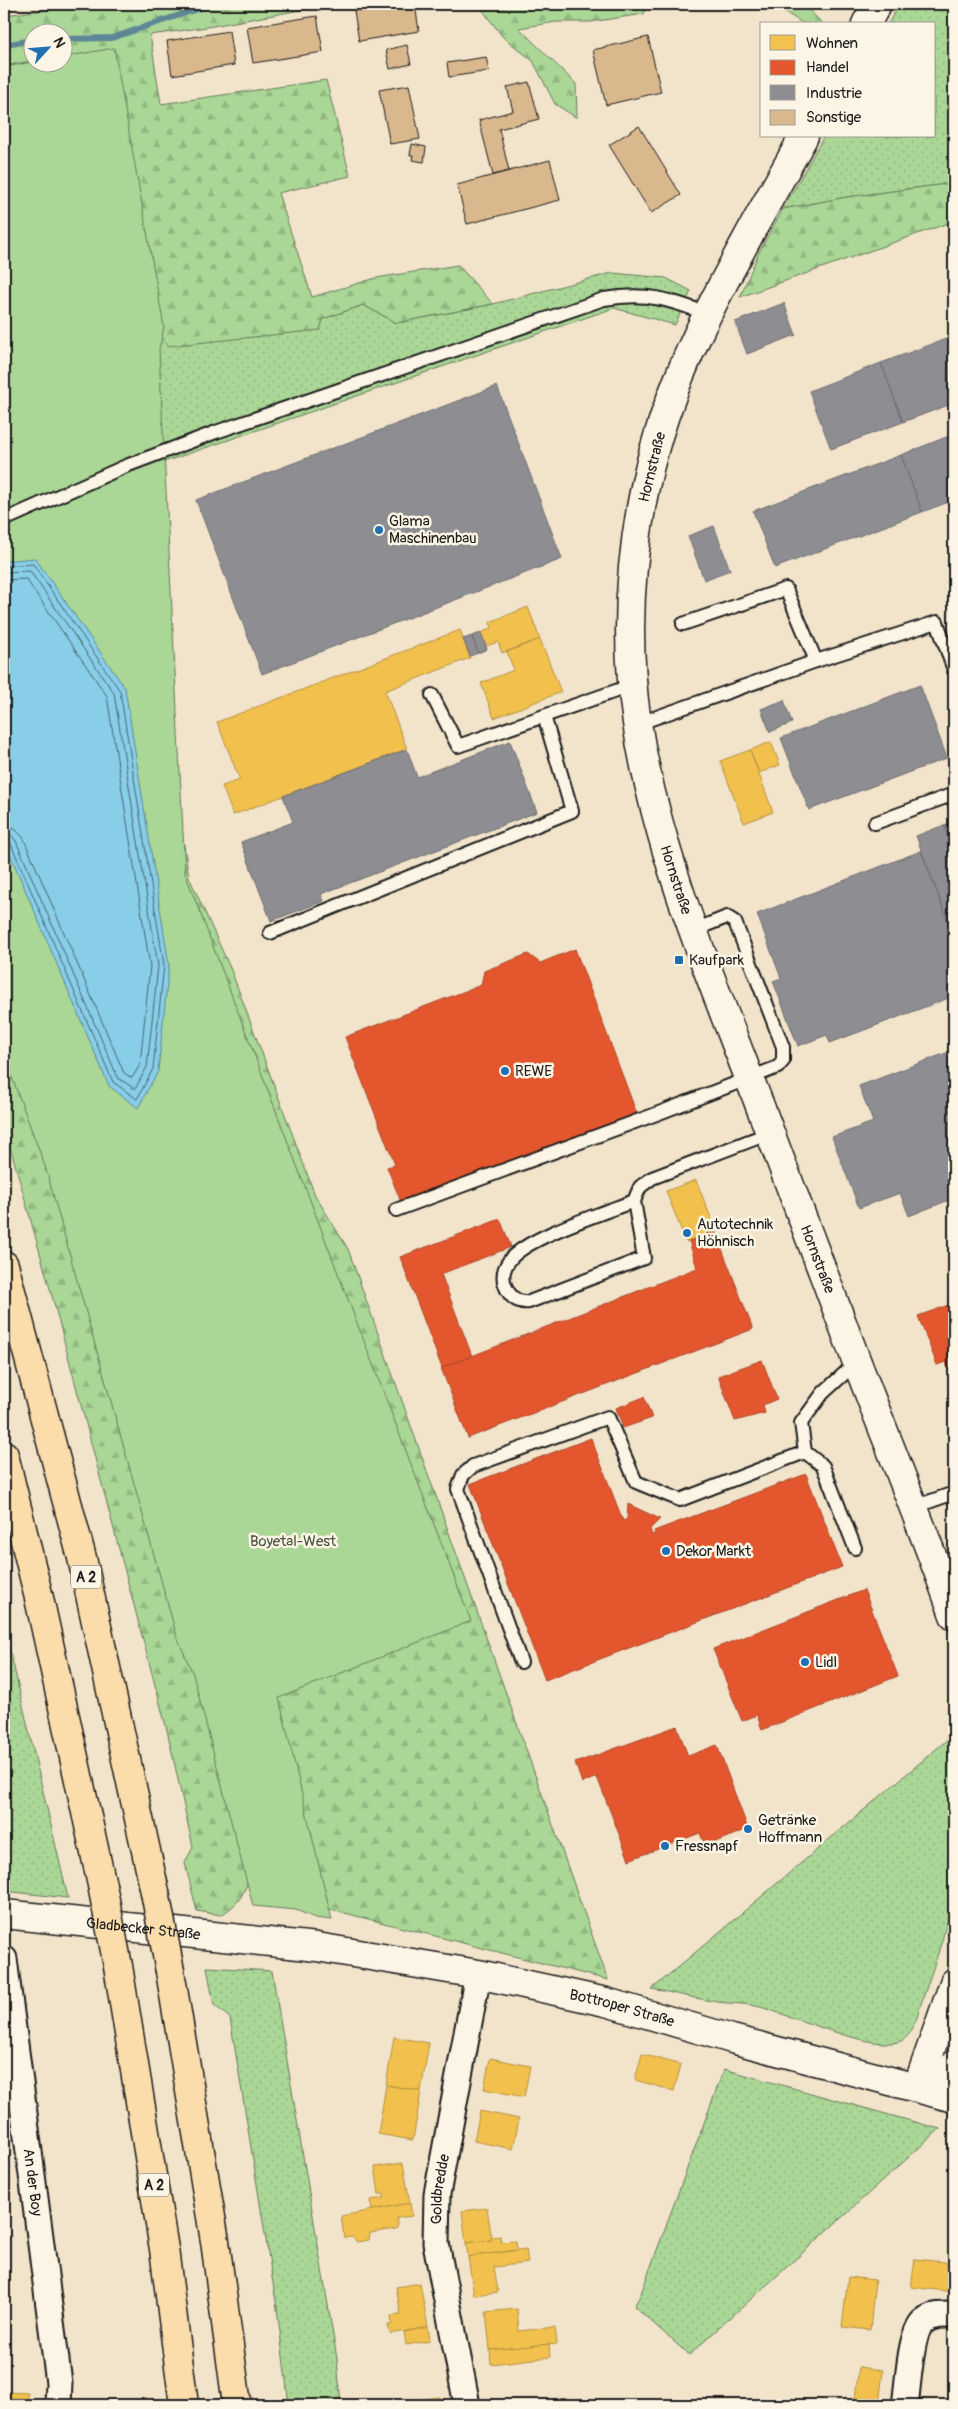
<svg xmlns="http://www.w3.org/2000/svg" width="958" height="2409" viewBox="0 0 958 2409" font-family="Pangolin,sans-serif">
<style>
.grass{fill:url(#grass-dots);stroke:#637a59}
.forest{fill:url(#forest-firs);stroke:#637a59}
.park{fill:#aad796;stroke:#637a59}
.water{fill:#88cee9;stroke:#5d8797}
.homes{fill:#f2c14e;stroke:#b2903f}
.shops{fill:#e4572e;stroke:#a84529}
.industry{fill:#8d8d92;stroke:#6b6b6f}
.lines{fill:none;stroke-linecap:round;stroke-linejoin:round}
.shore{stroke:#47636e;stroke-width:1}
.stream{stroke:#5d8797;stroke-width:6}
.building{fill:#dab88d;stroke:#1c1c1c}
.lane-casing{stroke:#1c1c1c;stroke-width:16}
.street-casing{stroke:#1c1c1c;stroke-width:29}
.secondary-casing{stroke:#1c1c1c;stroke-width:31}
.highway-casing{stroke:#1c1c1c;stroke-width:31}
.lane{stroke:#fcf5e5;stroke-width:12}
.street{stroke:#fcf5e5;stroke-width:25}
.secondary{stroke:#fcf5e5;stroke-width:28}
.highway{stroke:#faddab;stroke-width:28}
.highway-bridge-casing{stroke:#1c1c1c;stroke-width:31;stroke-linecap:butt}
.highway-bridge{stroke:#faddab;stroke-width:28}
.poi-dot{fill:#1f6fb2;stroke:#fcf5e5;stroke-width:2}
.labels{text-anchor:middle;stroke-width:5;stroke-linejoin:round;paint-order:stroke}
.shield{fill:#fcf5e5;stroke:#5f5d58;stroke-width:1}
.shield-label{font-size:14px;font-weight:bold;fill:#1c1c1c}
.street-label{font-size:15px;fill:#1c1c1c;stroke:#fcf5e5}
.poi-label{font-size:15px;fill:#1c1c1c;stroke:#fcf5e5;text-anchor:start}
.park-label{font-size:15px;fill:#475441;stroke:#fcf5e5}
</style>
<defs>
<pattern id="grass-dots" width="8" height="8" patternUnits="userSpaceOnUse" patternTransform="scale(1.25)"><rect width="8" height="8" fill="#aad796"/><path d="M2 2h.1M6 6h.1" fill="none" stroke="#92b881" stroke-width="1.8" stroke-linecap="round"/></pattern>
<pattern id="forest-firs" width="22" height="20" patternUnits="userSpaceOnUse" patternTransform="scale(1.25)"><rect width="22" height="20" fill="#aad796"/><path d="M5 1l3.5 6h-7zM16 11l3.5 6h-7z" fill="#92b881"/></pattern>
</defs>
<rect width="100%" height="100%" fill="#f2e3cb"/>
<filter id="ink" filterUnits="userSpaceOnUse"><feTurbulence type="fractalNoise" baseFrequency=".02" numOctaves="2"/><feDisplacementMap in="SourceGraphic" scale="10" xChannelSelector="R" yChannelSelector="G"/><feConvolveMatrix kernelMatrix="1 2 1 2 8 2 1 2 1" color-interpolation-filters="sRGB"/></filter>
<g filter="url(#ink)">
<!-- grass -->
<g class="grass">
<path d="M 899,4 L 954,4 L 954,183 L 847,197 L 783,209 L 824,136 L 934,136 L 934,24 L 888,24 Z"/>
<path d="M 63,56 L 84,68 L 323,319 L 363,305 L 397,323 L 493,304 L 612,273 L 666,278 L 691,291 L 675,325 L 614,308 L 129,474 L 4,528 L 4,66 L 32,61 L 62,62 Z"/>
<path d="M 4,1625 L 68,1898 L 4,1891 Z"/>
<path d="M 954,1734 C 954,1790 958,1853 950,1908 C 944,1939 933,1968 923,1998 C 918,2012 914,2038 898,2042 C 868,2050 789,2014 756,2006 C 743,2003 731,2004 718,2002 C 696,1999 674,1993 652,1989 Z"/>
<path d="M 207,1967 L 272,1971 L 337,2359 L 341,2405 L 289,2405 L 277,2308 L 230,2018 L 214,2005 Z"/>
<path d="M 724,2069 L 940,2129 L 689,2355 L 634,2306 L 640,2296 Z"/>
</g>
<!-- forest -->
<g class="forest">
<path d="M 57,4 L 334,4 L 207,27 L 150,35 L 161,104 L 326,80 L 350,176 L 278,193 L 312,297 L 376,278 L 458,265 L 493,304 L 397,323 L 363,305 L 323,319 L 320,330 L 168,346 L 158,332 L 84,68 L 63,56 L 62,32 L 32,32 L 32,61 L 4,66 L 4,15 L 53,9 Z"/>
<path d="M 478,4 L 647,4 L 644,14 L 590,22 L 556,22 L 519,28 L 576,84 L 577,118 L 555,104 L 533,61 L 502,36 Z"/>
<path d="M 772,4 L 803,4 L 823,24 L 804,24 Z"/>
<path d="M 954,183 L 954,221 L 740,297 L 759,252 L 783,209 L 847,197 Z"/>
<path d="M 4,561 L 165,725 L 189,877 L 231,970 L 315,1195 L 348,1249 L 608,1980 L 325,1908 L 4,840 Z"/>
<path d="M 4,1006 L 252,1862 C 247,1887 244,1901 221,1915 L 197,1911 L 185,1863 L 193,1847 L 167,1730 L 54,1303 L 4,1125 Z"/>
</g>
<!-- park -->
<path class="park" d="M 114,48 L 164,327 L 159,350 L 185,873 L 471,1621 L 279,1698 L 332,1920 L 315,1918 L 296,1910 L 253,1906 L 193,1674 L 177,1637 L 45,1166 L 4,1056 L 4,67 L 32,62 L 62,62 L 63,57 Z"/>
<!-- water -->
<path class="water" d="M 35,558 L 125,688 L 169,965 L 158,1071 L 138,1108 L 109,1086 L 4,840 L 4,561 Z"/>
<!-- homes -->
<g class="homes">
<path d="M 528,607 L 540,639 L 502,653 L 498,642 L 486,646 L 481,633 L 492,628 L 490,622 Z"/>
<path d="M 460,630 L 470,658 L 385,691 L 407,749 L 233,815 L 222,786 L 240,780 L 217,722 Z"/>
<path d="M 540,639 L 561,692 L 494,718 L 481,683 L 514,670 L 507,652 Z"/>
<path d="M 771,742 L 780,765 L 759,773 L 750,750 Z"/>
<path d="M 750,750 L 773,812 L 744,823 L 720,761 Z"/>
<path d="M 696,1180 L 716,1231 L 686,1242 L 666,1191 Z"/>
<path d="M 394,2037 L 429,2043 L 421,2091 L 386,2085 Z"/>
<path d="M 642,2054 L 681,2065 L 674,2091 L 635,2080 Z"/>
<path d="M 490,2058 L 530,2066 L 524,2097 L 484,2089 Z"/>
<path d="M 386,2085 L 421,2091 L 413,2140 L 378,2134 Z"/>
<path d="M 480,2111 L 519,2119 L 513,2149 L 474,2141 Z"/>
<path d="M 403,2163 L 410,2203 L 372,2210 L 370,2200 L 384,2198 L 384,2194 L 379,2194 L 375,2167 Z"/>
<path d="M 410,2203 L 412,2216 L 397,2218 L 398,2225 L 396,2229 L 370,2233 L 369,2240 L 357,2242 L 352,2237 L 344,2238 L 341,2216 Z"/>
<path d="M 487,2208 L 492,2240 L 466,2243 L 462,2211 Z"/>
<path d="M 500,2236 L 501,2242 L 516,2241 L 517,2250 L 468,2257 L 466,2243 L 492,2240 L 491,2237 Z"/>
<path d="M 526,2249 L 528,2263 L 494,2267 L 498,2292 L 474,2295 L 468,2257 Z"/>
<path d="M 915,2259 L 954,2263 L 954,2292 L 911,2287 Z"/>
<path d="M 848,2277 L 875,2280 L 870,2330 L 842,2327 Z"/>
<path d="M 420,2283 L 428,2327 L 390,2334 L 388,2325 L 392,2324 L 391,2316 L 401,2315 L 396,2287 Z"/>
<path d="M 517,2309 L 519,2331 L 555,2327 L 557,2344 L 490,2350 L 486,2312 Z"/>
<path d="M 428,2327 L 430,2341 L 406,2345 L 404,2332 Z"/>
<path d="M 549,2344 L 550,2357 L 491,2364 L 490,2350 Z"/>
<path d="M 859,2367 L 883,2370 L 879,2405 L 854,2405 Z"/>
<path d="M 4,2392 L 28,2393 L 28,2405 L 4,2405 Z"/>
<path d="M 440,2397 L 441,2405 L 406,2405 L 406,2401 Z"/>
</g>
<!-- shops -->
<g class="shops">
<path d="M 575,949 L 637,1114 L 401,1202 L 387,1167 L 395,1165 L 345,1037 L 481,985 L 484,971 L 528,954 L 540,963 Z"/>
<path d="M 500,1219 L 511,1247 L 441,1274 L 472,1356 L 442,1368 L 400,1257 Z"/>
<path d="M 715,1231 L 753,1329 L 468,1438 L 441,1368 L 697,1268 L 689,1241 Z"/>
<path d="M 954,1303 L 954,1369 L 949,1371 L 946,1362 L 937,1365 L 918,1316 Z"/>
<path d="M 762,1360 L 777,1399 L 763,1405 L 765,1413 L 735,1421 L 718,1376 Z"/>
<path d="M 644,1397 L 652,1418 L 623,1428 L 616,1408 Z"/>
<path d="M 591,1438 L 623,1521 L 627,1519 L 628,1504 L 660,1519 L 650,1529 L 652,1535 L 655,1534 L 654,1531 L 806,1474 L 842,1567 L 545,1680 L 470,1484 Z"/>
<path d="M 864,1590 L 898,1676 L 762,1730 L 757,1715 L 742,1721 L 713,1649 Z"/>
<path d="M 677,1726 L 688,1756 L 717,1745 L 748,1829 L 705,1846 L 700,1833 L 629,1860 L 597,1777 L 582,1783 L 575,1763 Z"/>
</g>
<!-- industry -->
<g class="industry">
<path d="M 784,303 L 796,335 L 747,354 L 735,322 Z"/>
<path d="M 954,336 L 954,403 L 903,422 L 881,363 Z"/>
<path d="M 881,363 L 903,422 L 831,449 L 809,391 Z"/>
<path d="M 497,386 L 562,559 L 262,674 L 196,500 Z"/>
<path d="M 954,434 L 954,500 L 922,512 L 901,455 Z"/>
<path d="M 901,455 L 922,512 L 775,568 L 753,511 Z"/>
<path d="M 714,526 L 730,570 L 704,580 L 688,536 Z"/>
<path d="M 481,633 L 487,649 L 478,653 L 472,636 Z"/>
<path d="M 472,636 L 478,653 L 470,656 L 463,639 Z"/>
<path d="M 920,685 L 947,758 L 809,810 L 781,738 Z"/>
<path d="M 784,700 L 792,723 L 770,732 L 761,709 Z"/>
<path d="M 510,741 L 537,812 L 321,894 L 324,901 L 271,921 L 241,842 L 293,822 L 283,796 L 407,749 L 417,777 Z"/>
<path d="M 954,822 L 954,851 L 944,825 Z"/>
<path d="M 944,825 L 954,851 L 954,937 L 916,836 Z"/>
<path d="M 921,851 L 954,937 L 954,996 L 830,1043 L 827,1035 L 798,1046 L 773,981 L 781,978 L 757,914 Z"/>
<path d="M 946,1053 L 954,1075 L 954,1198 L 909,1216 L 900,1193 L 859,1208 L 832,1137 L 873,1122 L 859,1086 Z"/>
</g>
<g class="lines">
<!-- shore -->
<g class="shore">
<path d="M 4,566 L 33,564 L 120,691 L 164,965 L 153,1069 L 137,1099 L 113,1082 L 11,844 L 4,840"/>
<path d="M 4,572 L 30,571 L 114,693 L 158,966 L 147,1067 L 135,1089 L 118,1078 L 16,841 L 11,835 L 4,834"/>
<path d="M 4,580 L 26,579 L 107,696 L 150,966 L 140,1065 L 132,1078 L 124,1073 L 23,837 L 15,829 L 4,826"/>
</g>
<!-- stream -->
<g class="stream">
<path d="M 62,39 L 112,38 L 212,4"/>
<path d="M 4,45 L 32,40"/>
</g>
</g>
<!-- building -->
<g class="building">
<path d="M 396,4 L 415,4 L 419,31 L 359,41 L 354,11 Z"/>
<path d="M 317,16 L 323,52 L 253,63 L 247,27 Z"/>
<path d="M 229,31 L 234,65 L 172,75 L 167,41 Z"/>
<path d="M 648,37 L 661,92 L 606,105 L 593,50 Z"/>
<path d="M 407,45 L 411,64 L 390,69 L 386,50 Z"/>
<path d="M 486,57 L 489,71 L 449,77 L 447,63 Z"/>
<path d="M 529,82 L 539,119 L 499,129 L 509,171 L 493,175 L 479,120 L 513,111 L 507,87 Z"/>
<path d="M 409,85 L 420,139 L 390,144 L 379,90 Z"/>
<path d="M 639,126 L 681,195 L 651,213 L 609,145 Z"/>
<path d="M 412,144 L 426,147 L 424,162 L 412,160 L 413,155 L 410,155 Z"/>
<path d="M 550,160 L 560,200 L 467,224 L 457,185 Z"/>
</g>
<g class="lines">
<defs>
<g id="lane">
<path d="M 4,520 L 126,466 L 216,432 L 604,299 C 647,292 668,299 708,314"/>
<path d="M 683,624 L 786,589 L 816,661"/>
<path d="M 432,695 L 458,746 L 633,685"/>
<path d="M 637,724 L 816,661 L 937,622 L 954,670"/>
<path d="M 875,823 L 954,794"/>
<path d="M 270,933 L 572,811 L 544,716"/>
<path d="M 634,1201 C 606,1212 524,1238 509,1261 C 501,1272 502,1282 509,1293 C 514,1300 521,1303 529,1302 L 644,1258 L 634,1201 L 640,1187 L 652,1178 L 770,1133"/>
<path d="M 396,1210 L 659,1113 L 778,1067 L 783,1061 L 783,1047 L 735,922 L 727,917 L 694,930"/>
<path d="M 914,1507 L 954,1493"/>
<path d="M 855,1548 L 823,1466 L 805,1452 L 801,1423 L 823,1393 L 857,1362"/>
<path d="M 521,1662 L 458,1489 L 463,1475 L 473,1466 L 608,1417 L 636,1482 L 680,1500 L 805,1452"/>
</g>
<g id="street">
<path id="s1" d="M 4,1959 L 59,2383 L 58,2405"/>
<path id="s2" d="M 467,2405 L 436,2243 L 437,2194 L 478,1974"/>
<path d="M 905,2405 C 908,2388 910,2331 924,2321 C 933,2314 943,2315 954,2315"/>
</g>
<g id="secondary">
<path d="M 866,24 L 877,4"/>
<path id="s3" d="M 804,136 C 743,248 671,361 645,487 C 629,565 625,644 637,723 C 658,858 715,987 763,1114 C 794,1197 826,1281 858,1365 C 890,1448 924,1531 954,1615"/>
<path id="s4" d="M 4,1914 L 317,1947 L 478,1974 L 606,2002 L 732,2039 L 954,2098"/>
<path d="M 917,2088 L 954,1983"/>
<path d="M 944,2095 L 954,2065"/>
</g>
<g id="highway">
<path d="M 4,1265 L 82,1558 L 155,1892"/>
<path d="M 4,1455 L 39,1598 L 102,1885"/>
<path d="M 118,1966 L 164,2249 L 184,2405"/>
<path d="M 170,1971 L 215,2241 L 237,2405"/>
</g>
</defs>
<!-- lane casing -->
<use href="#lane" class="lane-casing"/>
<!-- street casing -->
<use href="#street" class="street-casing"/>
<!-- secondary casing -->
<use href="#secondary" class="secondary-casing"/>
<!-- highway casing -->
<use href="#highway" class="highway-casing"/>
<!-- lane -->
<use href="#lane" class="lane"/>
<!-- street -->
<use href="#street" class="street"/>
<!-- secondary -->
<use href="#secondary" class="secondary"/>
<!-- highway -->
<use href="#highway" class="highway"/>
<defs>
<g id="highway-bridge">
<path d="M 102,1885 L 118,1966"/>
<path d="M 155,1892 L 170,1971"/>
</g>
</defs>
<!-- highway-bridge casing -->
<use href="#highway-bridge" class="highway-bridge-casing"/>
<!-- highway-bridge -->
<use href="#highway-bridge" class="highway-bridge"/>
</g>
</g>
<!-- markers -->
<g class="poi-dot">
<circle cx="379" cy="530" r="5"/>
<rect x="674" y="955" width="10" height="10" rx="2.5"/>
<circle cx="505" cy="1071" r="5"/>
<circle cx="687" cy="1233" r="5"/>
<circle cx="666" cy="1551" r="5"/>
<circle cx="805" cy="1662" r="5"/>
<circle cx="748" cy="1829" r="5"/>
<circle cx="665" cy="1846" r="5"/>
</g>
<g class="labels">
<!-- shield labels -->
<g class="shield">
<rect x="71" y="1565.5" width="30" height="23" rx="4"/>
<rect x="139" y="2173.5" width="30" height="23" rx="4"/>
</g>
<g class="shield-label">
<text x="86" y="1582">A 2</text>
<text x="154" y="2190">A 2</text>
</g>
<!-- street labels -->
<g class="street-label">
<text transform="translate(652 467) rotate(-76)" y="5">Hornstraße</text>
<text dy="5" stroke="none"><textPath href="#s3" startOffset="786">Hornstraße</textPath></text>
<text dy="5" stroke="none"><textPath href="#s3" startOffset="1191">Hornstraße</textPath></text>
<text dy="5" stroke="none"><textPath href="#s4" startOffset="140">Gladbecker Straße</textPath></text>
<text dy="5" stroke="none"><textPath href="#s4" startOffset="626">Bottroper Straße</textPath></text>
<text dy="5" stroke="none"><textPath href="#s1" startOffset="225">An der Boy</textPath></text>
<text dy="5" stroke="none"><textPath href="#s2" startOffset="219">Goldbredde</textPath></text>
</g>
<!-- poi labels -->
<g class="poi-label">
<text x="389" y="526">Glama<tspan x="389" dy="17">Maschinenbau</tspan></text>
<text x="689" y="965">Kaufpark</text>
<text x="515" y="1076">REWE</text>
<text x="697" y="1229">Autotechnik<tspan x="697" dy="17">Höhnisch</tspan></text>
<text x="676" y="1556">Dekor Markt</text>
<text x="815" y="1667">Lidl</text>
<text x="758" y="1825">Getränke<tspan x="758" dy="17">Hoffmann</tspan></text>
<text x="675" y="1851">Fressnapf</text>
</g>
<!-- park labels -->
<g class="park-label">
<text x="293" y="1546">Boyetal-West</text>
</g>
</g>
<!-- margin -->
<rect width="958" height="2409" fill="none" stroke="#fcf5e5" stroke-width="20"/>
<rect x="10" y="10" width="938" height="2389" fill="none" stroke="#1c1c1c" stroke-width="2" filter="url(#ink)"/>
<!-- legend -->
<rect x="760" y="22" width="175" height="115" fill="#fcf5e5" stroke="#a29e95"/>
<rect x="770" y="35" width="25" height="15" fill="#f2c14e" stroke="#a29e95"/>
<text x="806" y="48" font-size="15" fill="#1c1c1c">Wohnen</text>
<rect x="770" y="60" width="25" height="15" fill="#e4572e" stroke="#a29e95"/>
<text x="806" y="72" font-size="15" fill="#1c1c1c">Handel</text>
<rect x="770" y="85" width="25" height="15" fill="#8d8d92" stroke="#a29e95"/>
<text x="806" y="98" font-size="15" fill="#1c1c1c">Industrie</text>
<rect x="770" y="110" width="25" height="15" fill="#dab88d" stroke="#a29e95"/>
<text x="806" y="122" font-size="15" fill="#1c1c1c">Sonstige</text>
<!-- north arrow -->
<g transform="translate(48 48) rotate(64)"><circle r="24" fill="#fcf5e5" stroke="#a29e95"/>
<path d="M0-4L9 19L0 12L-9 19Z" fill="#1f6fb2"/>
<text y="-8" font-size="14" font-weight="bold" text-anchor="middle" fill="#1c1c1c">N</text>
</g>
</svg>
